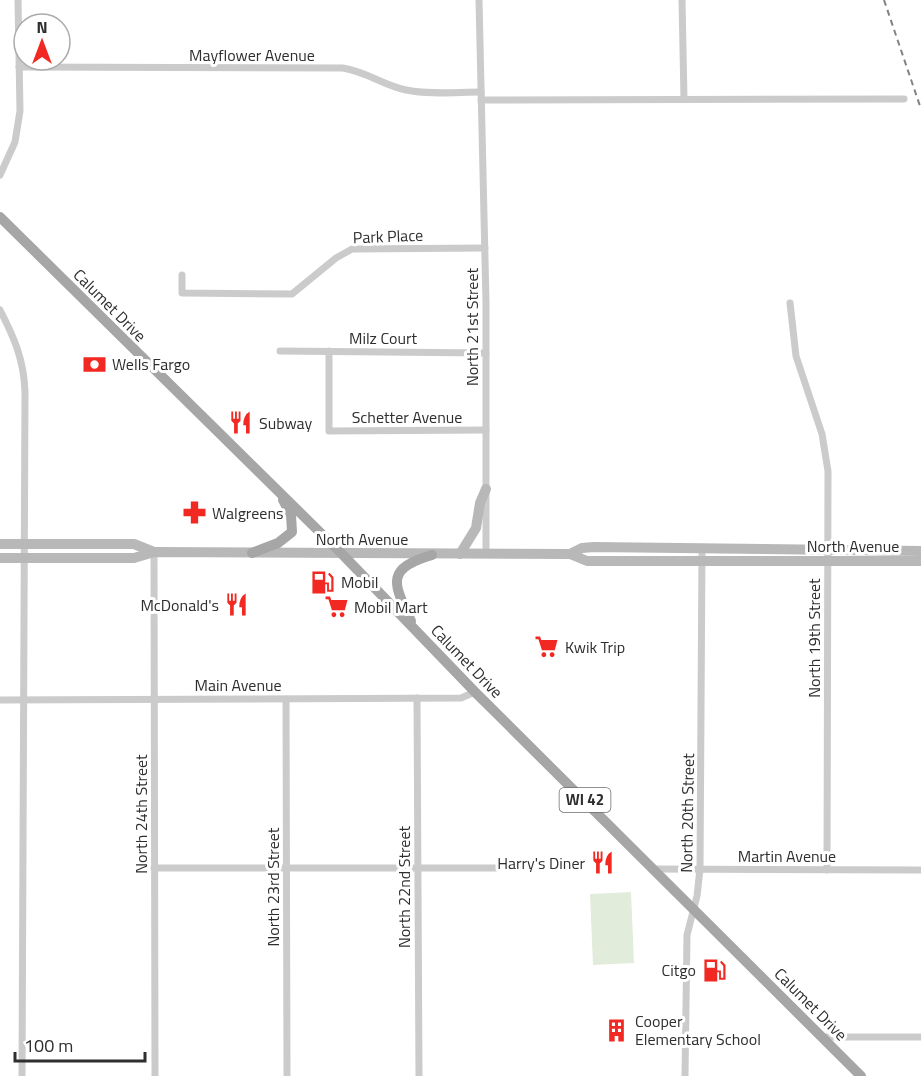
<svg xmlns="http://www.w3.org/2000/svg" width="921" height="1076" viewBox="0 0 921 1076" font-family="'Titillium Web',sans-serif">
<style>
.green{fill:#e2ecda}
.lines{fill:none;stroke-linecap:round;stroke-linejoin:round}
.minor{stroke:#cbcbcb;stroke-width:7}
.secondary{stroke:#b8b8b8;stroke-width:10}
.primary{stroke:#a6a6a6;stroke-width:10}
.rail{stroke:#838383;stroke-width:2;stroke-dasharray:6 4.5;stroke-linecap:butt}
.labels{text-anchor:middle;stroke-width:6;stroke-linejoin:round;paint-order:stroke}
.shield{fill:#fff;stroke:#6d6d6d;stroke-width:1.5}
.shield-label{font-size:15px;font-weight:bold;fill:#2e2e2e}
.street-label{font-size:16px;fill:#2e2e2e;stroke:#fff}
.poi-label{font-size:16px;fill:#2e2e2e;stroke:#fff;text-anchor:start}
</style>
<rect width="100%" height="100%" fill="#fff"/>
<!-- green -->
<path class="green" d="M 631,892 L 634,963 L 593,965 L 590,894 Z"/>
<g class="lines">
<!-- minor -->
<g class="minor">
<path d="M 479,0 L 486,302 L 486,554"/>
<path d="M 682,0 L 684,99"/>
<path d="M 19,67 L 343,68 C 367,72 383,85 406,90 C 430,95 457,92 481,92"/>
<path d="M 481,100 L 904,99"/>
<path d="M 0,175 L 15,142 L 20,111 L 18,0"/>
<path d="M 182,275 L 182,293 L 292,294 L 336,258 L 352,249 L 485,248"/>
<path d="M 790,303 L 796,356 L 822,434 L 828,471 L 827,870"/>
<path d="M 0,310 C 14,337 24,360 25,392 L 22,1076"/>
<path d="M 280,351 L 486,353"/>
<path d="M 329,351 L 329,431 L 486,430"/>
<path d="M 154,552 L 155,1076"/>
<path d="M 417,698 L 419,1076"/>
<path d="M 286,699 L 287,1076"/>
<path d="M 0,700 L 461,698 L 475,692"/>
<path d="M 154,868 L 499,868"/>
<path d="M 654,869 L 921,870"/>
<path d="M 822,1037 L 921,1037"/>
<path d="M 685,1076 L 687,935 L 697,896 L 700,869 L 702,549"/>
</g>
<!-- secondary -->
<g class="secondary">
<path d="M 0,544 L 134,544 L 154,552"/>
<path d="M 460,554 L 476,528 L 480,503 L 486,489"/>
<path d="M 570,554 L 587,561 L 921,561"/>
<path d="M 0,558 L 134,558 L 154,552 L 570,554 L 582,548 L 594,547 L 921,551"/>
</g>
<!-- primary -->
<g class="primary">
<path d="M 0,217 L 343,555 L 475,692 L 861,1076"/>
<path d="M 252,553 L 278,543 L 292,532 L 291,515 L 283,500"/>
<path d="M 411,621 C 394,584 384,569 432,555"/>
</g>
<!-- rail -->
<path class="rail" d="M 884,0 L 921,109"/>
</g>
<!-- icons -->
<defs>
<symbol id="bank-bare" viewBox="-9 -9 18 18"><path d="M-6-4H6V4H-6ZM0-2.3a2.3 2.3 0 1 0 0 4.6a2.3 2.3 0 1 0 0-4.6Z" fill="#f22822" stroke="#fff" stroke-width="2.5" paint-order="stroke"/></symbol>
<symbol id="restaurant-bare" viewBox="-9 -9 18 18"><path d="M-5-6h1v4h1v-4h1v4h1v-4h1v5L-1.5 .5V6h-2V.5L-5-1ZM5-6V6H3V1.5H1.5Q1.5-4 5-6Z" fill="#f22822" stroke="#fff" stroke-width="2.5" paint-order="stroke"/></symbol>
<symbol id="pharmacy-bare" viewBox="-9 -9 18 18"><path d="M-2-6h4v4h4v4h-4v4h-4v-4h-4v-4h4Z" fill="#f22822" stroke="#fff" stroke-width="2.5" paint-order="stroke"/></symbol>
<symbol id="fuel-bare" viewBox="-9 -9 18 18"><path d="M-5.5-6h7V0h2V4h1.3V-2.5L3-4.5l.8-.8L6-3V5H2.5V1h-1V6h-7ZM-4.2-4.7v3.2H.2V-4.7Z" fill="#f22822" stroke="#fff" stroke-width="2.5" paint-order="stroke"/></symbol>
<symbol id="supermarket-bare" viewBox="-9 -9 18 18"><path d="M-6-5.5h2.5l.6 2H6L4.5 2H-2.5L-4.4-4H-6ZM-1.5 3.2a1.3 1.3 0 1 0 .1 0ZM3 3.2a1.3 1.3 0 1 0 .1 0Z" fill="#f22822" stroke="#fff" stroke-width="2.5" paint-order="stroke"/></symbol>
<symbol id="building-bare" viewBox="-9 -9 18 18"><path d="M-4-6H4V6H1V3H-1V6H-4ZM-2.5-4.3h1.7v1.8h-1.7ZM.8-4.3h1.7v1.8H.8ZM-2.5-1h1.7V.8h-1.7ZM.8-1h1.7V.8H.8Z" fill="#f22822" stroke="#fff" stroke-width="2.5" paint-order="stroke"/></symbol>
</defs>
<g fill-rule="evenodd">
<use href="#bank-bare" x="78" y="348" width="33" height="33"/>
<use href="#restaurant-bare" x="224" y="406" width="33" height="33"/>
<use href="#pharmacy-bare" x="178" y="496" width="33" height="33"/>
<use href="#fuel-bare" x="306" y="566" width="33" height="33"/>
<use href="#restaurant-bare" x="220" y="588" width="33" height="33"/>
<use href="#supermarket-bare" x="320" y="590" width="33" height="33"/>
<use href="#supermarket-bare" x="530" y="630" width="33" height="33"/>
<use href="#restaurant-bare" x="586" y="846" width="33" height="33"/>
<use href="#fuel-bare" x="698" y="954" width="33" height="33"/>
<use href="#building-bare" x="600" y="1014" width="33" height="33"/>
</g>
<g class="labels">
<!-- shield labels -->
<rect class="shield" x="559.5" y="788" width="51" height="24" rx="4.5"/>
<g class="shield-label">
<text x="585" y="805">WI 42</text>
</g>
<!-- street labels -->
<g class="street-label">
<text x="252" y="61">Mayflower Avenue</text>
<text transform="translate(388 236) rotate(-2)" y="6">Park Place</text>
<text transform="translate(110 305) rotate(45)" y="6">Calumet Drive</text>
<text transform="translate(472 327) rotate(-90)" y="6">North 21st Street</text>
<text x="383" y="344">Milz Court</text>
<text x="407" y="423">Schetter Avenue</text>
<text x="362" y="545">North Avenue</text>
<text x="853" y="552">North Avenue</text>
<text transform="translate(814 638) rotate(-90)" y="6">North 19th Street</text>
<text transform="translate(467 661) rotate(46)" y="6">Calumet Drive</text>
<text x="238" y="691">Main Avenue</text>
<text transform="translate(687 813) rotate(-89)" y="6">North 20th Street</text>
<text transform="translate(141 814) rotate(-90)" y="6">North 24th Street</text>
<text x="787" y="862">Martin Avenue</text>
<text transform="translate(273 887) rotate(-90)" y="6">North 23rd Street</text>
<text transform="translate(404 887) rotate(-90)" y="6">North 22nd Street</text>
<text transform="translate(811 1004) rotate(45)" y="6">Calumet Drive</text>
</g>
<!-- poi labels -->
<g class="poi-label">
<text x="112" y="370">Wells Fargo</text>
<text x="259" y="429">Subway</text>
<text x="212" y="519">Walgreens</text>
<text x="341" y="588">Mobil</text>
<text x="219" y="611" text-anchor="end">McDonald's</text>
<text x="354" y="613">Mobil Mart</text>
<text x="565" y="653">Kwik Trip</text>
<text x="585" y="869" text-anchor="end">Harry's Diner</text>
<text x="696" y="976" text-anchor="end">Citgo</text>
<text x="635" y="1027">Cooper<tspan x="635" dy="18">Elementary School</tspan></text>
</g>
</g>
<!-- north arrow -->
<g transform="translate(42 42)"><circle r="28" fill="#ffffff" stroke="#ababab" stroke-width="1.5"/>
<path d="M0-4.5L10 22L0 15L-10 22Z" fill="#f22822"/>
<text y="-9" font-size="16" font-weight="bold" text-anchor="middle" fill="#2e2e2e">N</text>
</g>
<!-- scale -->
<path d="M15 1052v9h130v-9" fill="none" stroke="#2e2e2e" stroke-width="3"/>
<text x="24" y="1052" font-size="18" fill="#2e2e2e" stroke="#ffffff" stroke-width="4.5" paint-order="stroke">100 m</text>
</svg>
